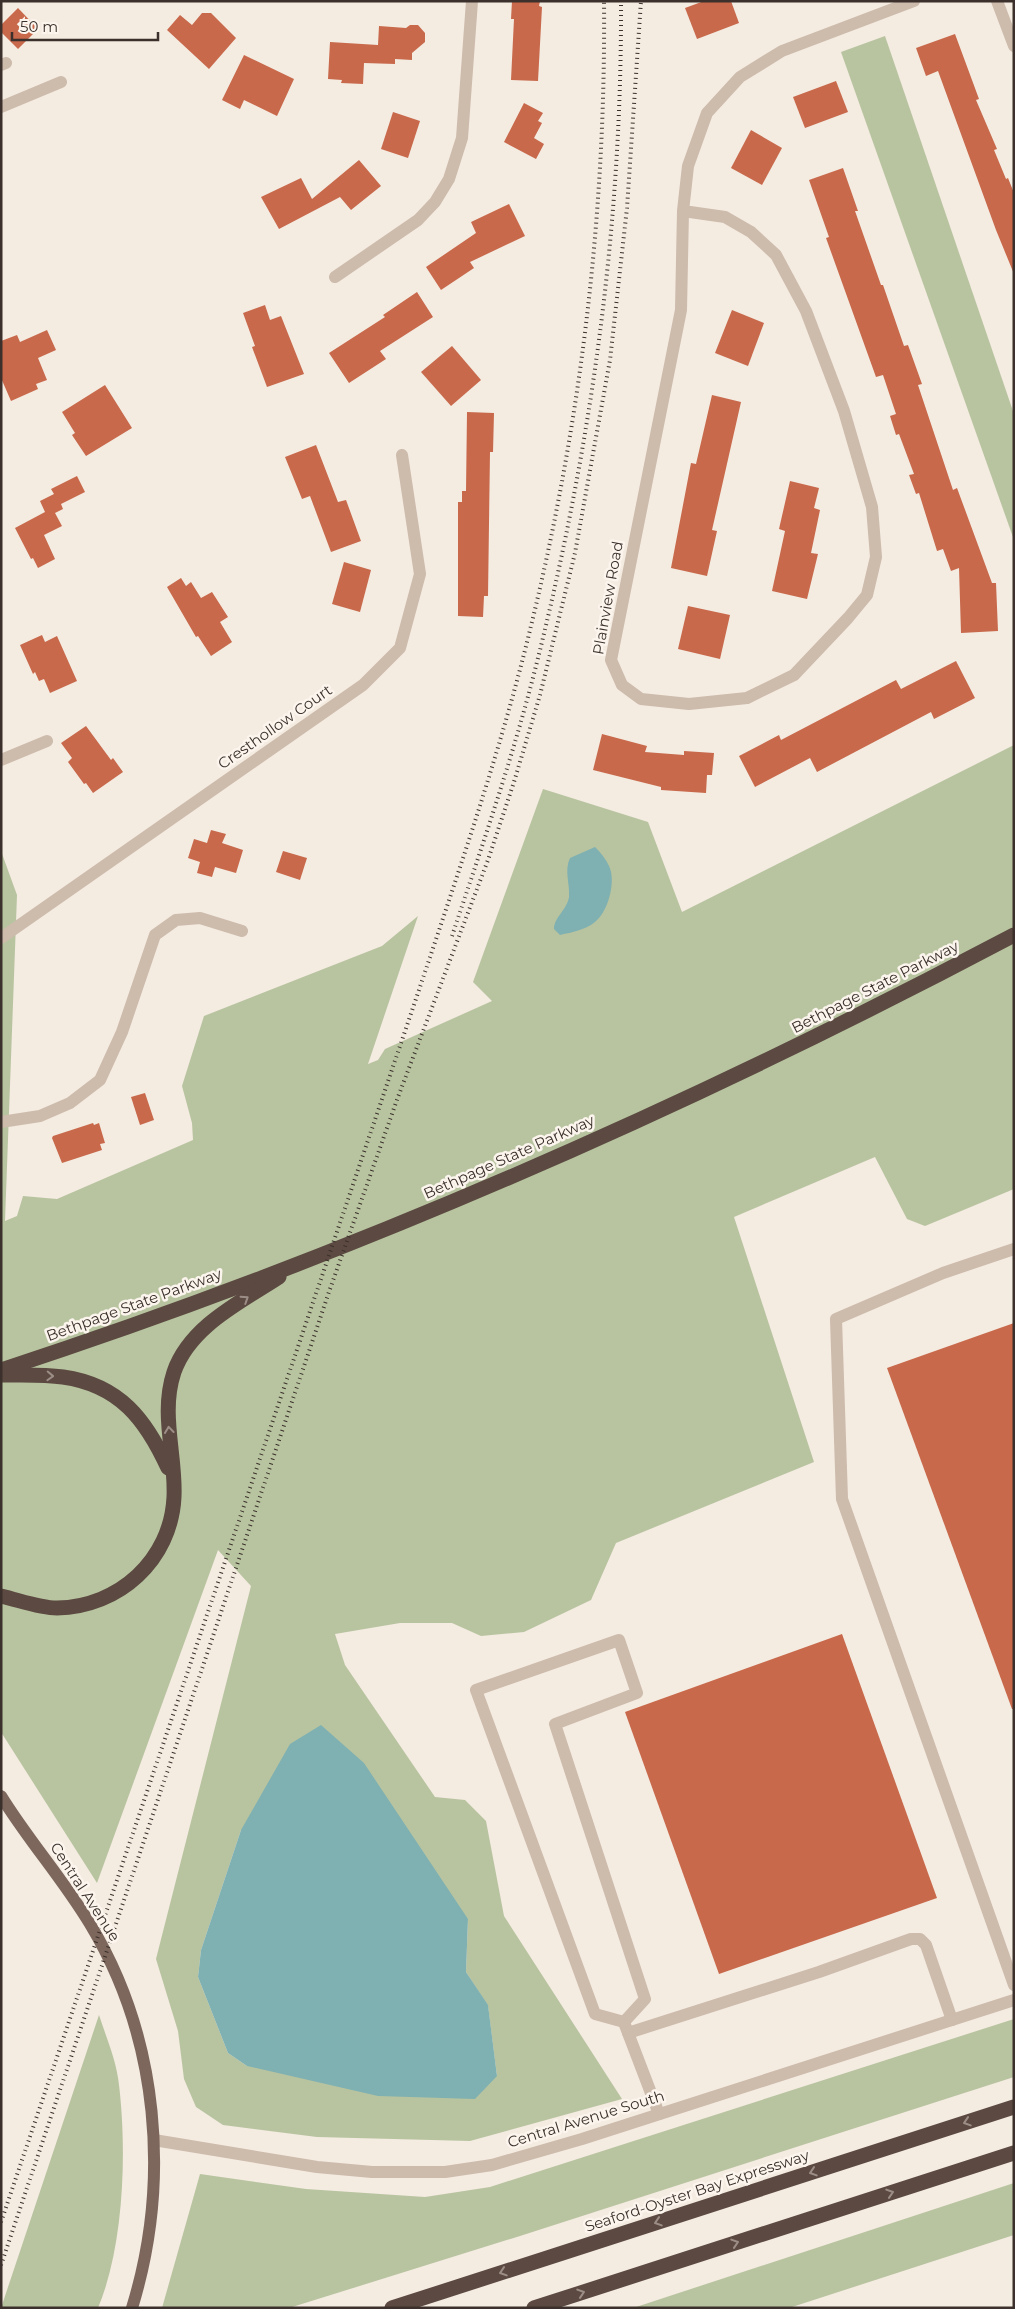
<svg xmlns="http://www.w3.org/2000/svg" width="1015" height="2309" viewBox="0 0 1015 2309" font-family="Montserrat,sans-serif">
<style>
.green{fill:#b8c4a0;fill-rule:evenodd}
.water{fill:#7fb0b2}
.building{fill:#c8694b}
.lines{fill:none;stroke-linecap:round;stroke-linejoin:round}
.minor{stroke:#cdbbac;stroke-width:12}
.major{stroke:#7d675c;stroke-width:12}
.highway{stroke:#5c4a42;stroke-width:15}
.rail{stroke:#3b302b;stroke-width:4;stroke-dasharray:1 4;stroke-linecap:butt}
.oneway{stroke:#9c8e87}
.labels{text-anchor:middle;stroke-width:5;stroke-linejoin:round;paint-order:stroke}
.street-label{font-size:15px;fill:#3b302b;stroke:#fbf5ee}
</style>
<rect width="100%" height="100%" fill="#f4ebe1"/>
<!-- green -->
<g class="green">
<path d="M 885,36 L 1014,414 L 1014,540 L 841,52 Z"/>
<path d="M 1014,745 L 1014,1189 L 925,1226 L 907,1219 L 875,1157 L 734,1217 L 814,1462 L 616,1543 L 591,1600 L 524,1632 L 481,1636 L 452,1623 L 400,1623 L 335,1634 L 345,1665 L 435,1797 L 465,1800 L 486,1821 L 504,1916 L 622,2099 L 470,2141 L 317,2137 L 223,2125 L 196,2107 L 184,2079 L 178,2031 L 156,1959 L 251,1586 L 218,1550 L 97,1883 L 1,1732 L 1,851 L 17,895 L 5,1221 L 17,1216 L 23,1196 L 57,1199 L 193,1140 L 192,1123 L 182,1086 L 204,1016 L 382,946 L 418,916 L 368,1064 L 378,1060 L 385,1049 L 492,1001 L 473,982 L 543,789 L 648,822 L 682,912 ZM 241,1830 L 468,1919 L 466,1972 L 488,2006 L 497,2076 L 247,2066 L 228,2053 L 198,1977 L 201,1950 Z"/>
<path d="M 99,2015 C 106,2037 117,2062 119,2085 C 127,2151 124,2246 98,2308 L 1,2308 Z"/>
<path d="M 1014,2019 L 1014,2077 L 520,2236 L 289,2308 L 162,2308 L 200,2174 L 306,2189 L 425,2197 L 490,2187 Z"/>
<path d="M 1014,2183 L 1014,2235 L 789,2308 L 633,2308 Z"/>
</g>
<!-- water -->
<g class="water">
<path d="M 595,847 C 601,853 606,859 609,866 C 616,880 609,907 599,918 C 590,929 573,932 560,935 L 554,929 C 554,917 567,910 569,897 C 570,883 564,871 570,858 Z"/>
<path d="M 321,1725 L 364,1763 L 468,1919 L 466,1972 L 488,2005 L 497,2076 L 475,2099 L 378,2096 L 247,2066 L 228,2053 L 198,1977 L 201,1950 L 241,1830 L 290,1744 Z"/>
</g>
<!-- building -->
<g class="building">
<path d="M 512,1 L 540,1 L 539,6 L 542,7 L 538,81 L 511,80 L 514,19 L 511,19 Z"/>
<path d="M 704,1 L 731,1 L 739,23 L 697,39 L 685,8 Z"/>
<path d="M 18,8 L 38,29 L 18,49 L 1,32 L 1,25 Z"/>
<path d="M 202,13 L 211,13 L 236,38 L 209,69 L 167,30 L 180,15 L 192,25 Z"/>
<path d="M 410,25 L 418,25 L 425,33 L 425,42 L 412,53 L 412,60 L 395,59 L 395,64 L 364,63 L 363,84 L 341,83 L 342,80 L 328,79 L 330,42 L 378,45 L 379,26 L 406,28 Z"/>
<path d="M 955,34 L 979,99 L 976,100 L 997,149 L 994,150 L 1006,179 L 1008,178 L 1014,193 L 1014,274 L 996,230 L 938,71 L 926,76 L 916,48 Z"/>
<path d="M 244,55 L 294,79 L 277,116 L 244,100 L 240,109 L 222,100 Z"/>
<path d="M 836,81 L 848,112 L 805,128 L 793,97 Z"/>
<path d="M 524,103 L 543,113 L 538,121 L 542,123 L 534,138 L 544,144 L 536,159 L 504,142 Z"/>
<path d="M 393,112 L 420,121 L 408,158 L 381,149 Z"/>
<path d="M 751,130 L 782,148 L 762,185 L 731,168 Z"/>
<path d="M 359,160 L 381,186 L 351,210 L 340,197 L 279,229 L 261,197 L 301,178 L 312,199 Z"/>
<path d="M 843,168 L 858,211 L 855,211 L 881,285 L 883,285 L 904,346 L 908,345 L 922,384 L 918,385 L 953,490 L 957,488 L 992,583 L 996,583 L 998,631 L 961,633 L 959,568 L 951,571 L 943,549 L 937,551 L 919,493 L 916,494 L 909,475 L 914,474 L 899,434 L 896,435 L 890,416 L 896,414 L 883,375 L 876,377 L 826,238 L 829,237 L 809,180 Z"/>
<path d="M 509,204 L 525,236 L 470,262 L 474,268 L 441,290 L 426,267 L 476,233 L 471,222 Z"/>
<path d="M 417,292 L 433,317 L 380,351 L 386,359 L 349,383 L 329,353 L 385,317 L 383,315 Z"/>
<path d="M 265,305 L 270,320 L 281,316 L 304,374 L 267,387 L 252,347 L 255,346 L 243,313 Z"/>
<path d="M 732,310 L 764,323 L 748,366 L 715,353 Z"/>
<path d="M 47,330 L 56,350 L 38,358 L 47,380 L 36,384 L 38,389 L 11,401 L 1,378 L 1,341 L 17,335 L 20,342 Z"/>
<path d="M 452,346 L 481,380 L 451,406 L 421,372 Z"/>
<path d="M 105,385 L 132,428 L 86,456 L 72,435 L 75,433 L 62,412 Z"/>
<path d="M 712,395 L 741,402 L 712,530 L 717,531 L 707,576 L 671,568 L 691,463 L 696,464 Z"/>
<path d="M 467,412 L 494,413 L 493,452 L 490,452 L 488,596 L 484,596 L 483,617 L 458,616 L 458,502 L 462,502 L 462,491 L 466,491 Z"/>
<path d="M 316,445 L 338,502 L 346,500 L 361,541 L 331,552 L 310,496 L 302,499 L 285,457 Z"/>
<path d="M 77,476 L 85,492 L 61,504 L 63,509 L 55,513 L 62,526 L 44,535 L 55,559 L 38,568 L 33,558 L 31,559 L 15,528 L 45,512 L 40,501 L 54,494 L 51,489 Z"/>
<path d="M 790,481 L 819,488 L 814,508 L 820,510 L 811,553 L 818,554 L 807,599 L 772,591 L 785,531 L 779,529 Z"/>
<path d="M 344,562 L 371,570 L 360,612 L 332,604 Z"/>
<path d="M 181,578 L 186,586 L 191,582 L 201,598 L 212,592 L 228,617 L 220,622 L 232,642 L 211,656 L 198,636 L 196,637 L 167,587 Z"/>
<path d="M 688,606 L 730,615 L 720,659 L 678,649 Z"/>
<path d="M 42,635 L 45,642 L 57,636 L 77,681 L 50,693 L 44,679 L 39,681 L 35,672 L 33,674 L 20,645 Z"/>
<path d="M 956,661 L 975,698 L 934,719 L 931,712 L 817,772 L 810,758 L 755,787 L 739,756 L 779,735 L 781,740 L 896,680 L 901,689 Z"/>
<path d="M 86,726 L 111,760 L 113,758 L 123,772 L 93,793 L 86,783 L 84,784 L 68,762 L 72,758 L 61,743 Z"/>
<path d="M 602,734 L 647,746 L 645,752 L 684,755 L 684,751 L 714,753 L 712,775 L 707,775 L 706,793 L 661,790 L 661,787 L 593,770 Z"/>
<path d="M 211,830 L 226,834 L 222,843 L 243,850 L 236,873 L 215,867 L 212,877 L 197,873 L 200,862 L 188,858 L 194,839 L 207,843 Z"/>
<path d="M 283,851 L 307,858 L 300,880 L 276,872 Z"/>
<path d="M 145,1093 L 154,1120 L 140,1125 L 131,1097 Z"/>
<path d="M 93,1123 L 94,1125 L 99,1123 L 105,1143 L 100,1144 L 102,1150 L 62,1163 L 52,1138 L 53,1136 Z"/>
<path d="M 1014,1323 L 1014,1709 L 1012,1709 L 887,1368 Z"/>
<path d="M 842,1634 L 937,1898 L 719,1974 L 625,1712 Z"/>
</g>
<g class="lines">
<!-- minor -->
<g class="minor">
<path d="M 997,1 L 1014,46"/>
<path d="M 1,65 L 6,63"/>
<path d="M 1,107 L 61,82"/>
<path d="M 683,211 L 725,217 L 751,232 L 776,255 L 806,311 L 844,411 L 872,507 L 876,557 L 867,595 L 848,618 L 794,675 L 747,698 L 689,704 L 641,699 L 622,685 L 611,660 L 681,310 L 683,211 L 688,166 L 707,113 L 740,77 L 782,51 L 914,1"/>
<path d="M 335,277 L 418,220 L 435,202 L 449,179 L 462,138 L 472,1"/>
<path d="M 1,760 L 47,741"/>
<path d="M 1,938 L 363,685 L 400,648 L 420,574 L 402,455"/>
<path d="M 1,1122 L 40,1116 L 70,1103 L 100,1080 L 122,1032 L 155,935 L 176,920 L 200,918 L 242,931"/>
<path d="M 1014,1249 L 943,1273 L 836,1319 L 842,1499 L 1014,1985"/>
<path d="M 619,1640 L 637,1693 L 555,1724 L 645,1999 L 624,2022 L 595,2014 L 476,1690 Z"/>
<path d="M 625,2025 L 659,2114"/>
<path d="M 628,2033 L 819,1972 L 911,1939 L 920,1939 L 926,1945 L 952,2020"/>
<path d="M 154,2140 L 317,2167 L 372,2172 L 445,2172 L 492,2165 L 582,2139 L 1014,2000"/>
</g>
<!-- major -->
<path class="major" d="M 1,1796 C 28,1840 63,1879 90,1924 C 159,2038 171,2181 132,2308"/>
<!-- highway -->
<g class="highway">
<path d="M 1,1370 C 351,1256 689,1107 1014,935"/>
<path d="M 1,1375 C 22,1375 43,1374 63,1377 C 120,1385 146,1420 168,1468"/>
<path d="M 1,1596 C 19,1600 39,1608 57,1608 C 119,1607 171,1560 174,1497 C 176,1455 160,1414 174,1372 C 190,1326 241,1302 279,1277"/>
<path d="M 392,2308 L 1014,2107"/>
<path d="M 534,2308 L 1014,2153"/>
</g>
<!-- rail -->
<g class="rail">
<path d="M 452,936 C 482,846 513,757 536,666 C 591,448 622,226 621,1"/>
<path d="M 1,2222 L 419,990 C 459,870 501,750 531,626 C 581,421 606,212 604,1"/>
<path d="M 1,2265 L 330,1289 L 398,1097 L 488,860 L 514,782 L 540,695 L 575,553 L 610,360 L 627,208 L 641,1"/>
</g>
</g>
<!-- one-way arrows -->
<defs><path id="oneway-chevron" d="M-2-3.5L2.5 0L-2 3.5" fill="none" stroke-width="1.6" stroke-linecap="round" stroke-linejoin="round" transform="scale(1.25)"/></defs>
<g class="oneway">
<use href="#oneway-chevron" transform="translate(245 1299) rotate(-33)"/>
<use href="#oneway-chevron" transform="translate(50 1376) rotate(2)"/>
<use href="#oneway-chevron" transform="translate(169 1430) rotate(-96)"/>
<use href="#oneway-chevron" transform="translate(967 2122) rotate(162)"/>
<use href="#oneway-chevron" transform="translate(813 2172) rotate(162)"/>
<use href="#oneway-chevron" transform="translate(890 2193) rotate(-18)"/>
<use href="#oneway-chevron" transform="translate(658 2222) rotate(162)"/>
<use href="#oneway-chevron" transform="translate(735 2243) rotate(-18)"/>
<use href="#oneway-chevron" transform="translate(503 2272) rotate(162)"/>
<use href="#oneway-chevron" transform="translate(581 2293) rotate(-18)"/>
</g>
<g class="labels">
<!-- street labels -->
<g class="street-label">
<text transform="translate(608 598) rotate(-80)" y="5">Plainview Road</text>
<text transform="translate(275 727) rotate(-35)" y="5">Cresthollow Court</text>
<text transform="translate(875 987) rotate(-27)" y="5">Bethpage State Parkway</text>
<text transform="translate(509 1157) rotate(-24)" y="5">Bethpage State Parkway</text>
<text transform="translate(134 1305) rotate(-20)" y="5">Bethpage State Parkway</text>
<text transform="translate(85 1892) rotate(57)" y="5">Central Avenue</text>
<text transform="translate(586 2119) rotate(-17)" y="5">Central Avenue South</text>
<text transform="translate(697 2191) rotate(-18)" y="5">Seaford-Oyster Bay Expressway</text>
</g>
</g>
<!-- border -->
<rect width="1015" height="2309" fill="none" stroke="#3b302b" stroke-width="5"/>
<!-- scale -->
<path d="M12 32v8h146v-8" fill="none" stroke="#3b302b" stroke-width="2.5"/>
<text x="20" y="32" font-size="15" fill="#3b302b" stroke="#fbf5ee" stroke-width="4" paint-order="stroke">50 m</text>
</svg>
